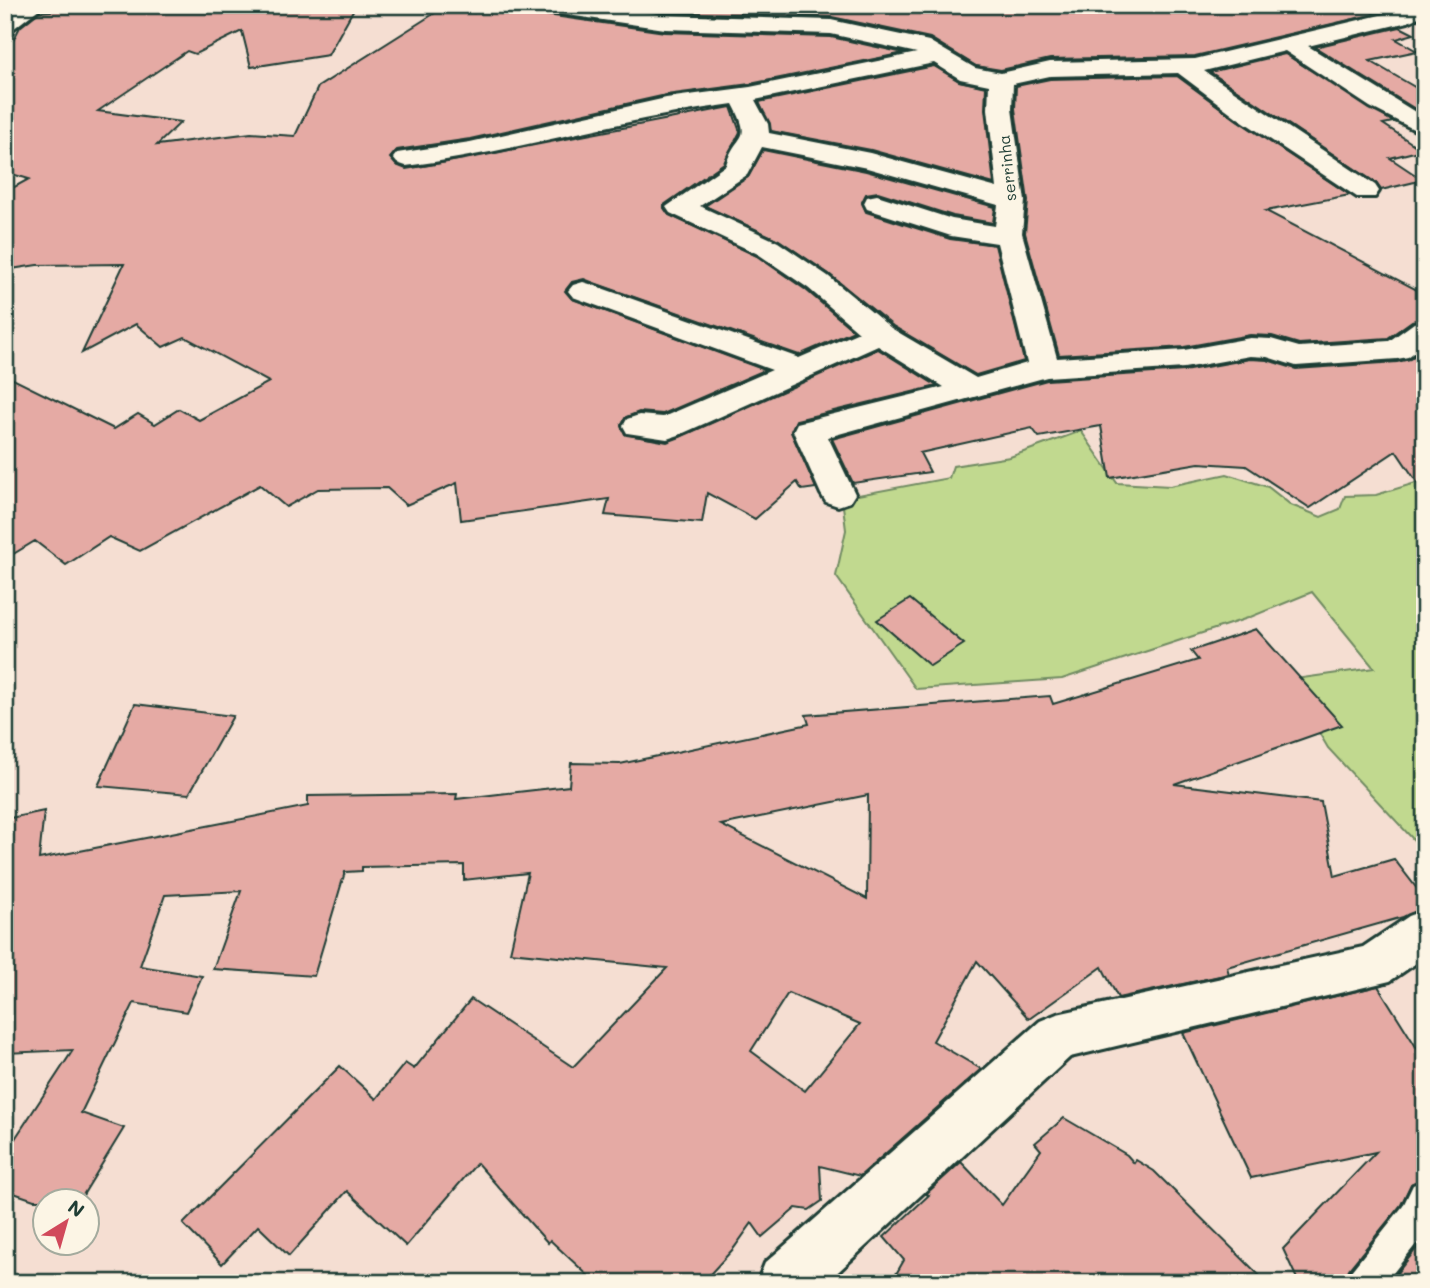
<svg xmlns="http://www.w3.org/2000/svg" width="1430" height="1288" viewBox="0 0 1430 1288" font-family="Mali,sans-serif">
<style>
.green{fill:#c1d98f;stroke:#708b62;stroke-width:2}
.building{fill:#e5aaa4;stroke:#1f3d34;stroke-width:2;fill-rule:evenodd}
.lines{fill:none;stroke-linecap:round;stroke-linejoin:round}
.service-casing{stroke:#1f3d34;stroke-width:6}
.minor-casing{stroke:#1f3d34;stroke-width:6}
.service{fill:#fcf5e5;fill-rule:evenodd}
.minor{fill:#fcf5e5;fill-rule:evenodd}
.labels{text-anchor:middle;stroke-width:5;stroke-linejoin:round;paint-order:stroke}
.far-street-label{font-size:16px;fill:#1f3d34;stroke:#fcf5e5}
</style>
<rect width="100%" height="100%" fill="#f5ded2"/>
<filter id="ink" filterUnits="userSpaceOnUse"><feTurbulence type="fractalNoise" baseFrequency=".0143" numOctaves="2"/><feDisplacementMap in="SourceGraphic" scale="14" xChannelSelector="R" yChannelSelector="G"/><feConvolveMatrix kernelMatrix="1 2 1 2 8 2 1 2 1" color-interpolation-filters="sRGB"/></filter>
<g filter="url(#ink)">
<!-- green -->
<path class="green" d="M 1081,431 L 1117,483 L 1170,486 L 1227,474 L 1268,487 L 1291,505 L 1321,517 L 1340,509 L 1345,496 L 1376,495 L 1425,480 L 1425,852 L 1328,748 L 1288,680 L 1374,668 L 1312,592 L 1248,618 L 1062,679 L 916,689 L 836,576 L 846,530 L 842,498 L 949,478 L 953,466 L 1010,457 Z"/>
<!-- building -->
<g class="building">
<path d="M 54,5 L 356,5 L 328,55 L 251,67 L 242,31 L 195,54 L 187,51 L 98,111 L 181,122 L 157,145 L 251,133 L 295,136 L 318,87 L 446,6 L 474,13 L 476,5 L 533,5 L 547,15 L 665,32 L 831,37 L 904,53 L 750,84 L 666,95 L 470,139 L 397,150 L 390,158 L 396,165 L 406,169 L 447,162 L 731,107 L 740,132 L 724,163 L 664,205 L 664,208 L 669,215 L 757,256 L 806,290 L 854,331 L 799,355 L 594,283 L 584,279 L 572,282 L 565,291 L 572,299 L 765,370 L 663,414 L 639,412 L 626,417 L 621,425 L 625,434 L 667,442 L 680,437 L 878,349 L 937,386 L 796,420 L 791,432 L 816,488 L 802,490 L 797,482 L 755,519 L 707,493 L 702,523 L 605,515 L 609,499 L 461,520 L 457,483 L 406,505 L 387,488 L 318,489 L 286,507 L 260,485 L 140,551 L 109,537 L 66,565 L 35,541 L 5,559 L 5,375 L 114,429 L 138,414 L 155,424 L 179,409 L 199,420 L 269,382 L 185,337 L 163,347 L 136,324 L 82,353 L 124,264 L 37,265 L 5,270 L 5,192 L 29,179 L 5,172 L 5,56 L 20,27 L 39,12 L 51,11 Z"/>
<path d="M 615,5 L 799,5 L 829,9 L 886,5 L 1360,5 L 1375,14 L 1195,56 L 1050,59 L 1001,70 L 976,66 L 930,38 L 832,17 L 665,12 Z"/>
<path d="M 1400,27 L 1414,34 L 1396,39 L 1417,51 L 1370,61 L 1425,93 L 1425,115 L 1315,47 Z"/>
<path d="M 1285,54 L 1393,122 L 1383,124 L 1422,150 L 1390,158 L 1423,180 L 1381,190 L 1376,183 L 1210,72 Z"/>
<path d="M 934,66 L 959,81 L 986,87 L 985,109 L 994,184 L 871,150 L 771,131 L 759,102 Z"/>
<path d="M 1177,76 L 1237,120 L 1350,195 L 1266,211 L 1425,294 L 1425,318 L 1412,321 L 1388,338 L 1299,344 L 1272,336 L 1250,335 L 1184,347 L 1059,355 L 1025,233 L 1028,201 L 1015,109 L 1016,86 L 1050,79 Z"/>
<path d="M 763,150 L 866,171 L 995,207 L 993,223 L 953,216 L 878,192 L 866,194 L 862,202 L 866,212 L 950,239 L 995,245 L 1024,361 L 976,375 L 893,326 L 829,274 L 779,240 L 705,206 L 748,177 Z"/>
<path d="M 1425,347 L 1425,494 L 1396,451 L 1310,508 L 1246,466 L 1199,463 L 1110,478 L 1101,426 L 1039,437 L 1032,428 L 920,453 L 930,472 L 853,483 L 832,439 L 1047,380 L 1184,371 L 1250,359 L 1267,360 L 1296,369 L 1397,362 L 1410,359 Z"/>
<path d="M 910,599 L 964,644 L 930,666 L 877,620 Z"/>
<path d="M 1256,629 L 1342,725 L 1174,784 L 1321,802 L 1335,876 L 1394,859 L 1425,899 L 1425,908 L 1403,917 L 1227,967 L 1229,974 L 1118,998 L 1102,967 L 1029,1019 L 977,961 L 933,1041 L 981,1069 L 860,1176 L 820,1166 L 822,1201 L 809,1210 L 796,1208 L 762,1237 L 752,1223 L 734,1248 L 702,1283 L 596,1283 L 550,1240 L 548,1243 L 477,1163 L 406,1246 L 347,1191 L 289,1256 L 258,1226 L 222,1264 L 183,1224 L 340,1066 L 376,1099 L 405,1063 L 414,1069 L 471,999 L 573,1067 L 667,968 L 510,952 L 528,873 L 464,880 L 464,865 L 362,867 L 362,871 L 345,872 L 314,976 L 213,969 L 241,891 L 165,895 L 140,966 L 202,976 L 186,1012 L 134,1003 L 81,1113 L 124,1128 L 80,1200 L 34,1200 L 5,1190 L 5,1154 L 73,1050 L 5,1053 L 5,819 L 44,811 L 39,859 L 308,806 L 308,796 L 457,794 L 456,799 L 569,786 L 571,763 L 620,764 L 809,724 L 806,715 L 1050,696 L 1053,704 L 1198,660 L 1191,651 ZM 868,795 L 867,899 L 721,825 ZM 788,993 L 860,1024 L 805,1091 L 751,1051 Z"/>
<path d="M 135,704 L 233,716 L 189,794 L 98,786 Z"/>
<path d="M 1378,986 L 1425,1061 L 1425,1178 L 1411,1184 L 1401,1205 L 1349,1269 L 1344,1283 L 1299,1283 L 1283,1249 L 1376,1152 L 1251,1178 L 1183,1033 Z"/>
<path d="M 1064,1118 L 1127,1155 L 1134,1163 L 1136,1160 L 1154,1171 L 1267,1283 L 891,1283 L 904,1260 L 884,1237 L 929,1195 L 926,1194 L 961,1162 L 1002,1205 L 1041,1150 L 1035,1143 Z"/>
<path d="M 1425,1238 L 1425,1283 L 1389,1283 Z"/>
</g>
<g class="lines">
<defs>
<path id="service" d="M 1425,1180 L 1425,1233 L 1385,1283 L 1346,1283 L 1351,1271 L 1403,1206 L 1413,1185 Z"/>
<g id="minor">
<path d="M 18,5 L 44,5 L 13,29 L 5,31 L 5,14 Z"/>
<path d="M 536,5 L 594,5 L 665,15 L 831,20 L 929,41 L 975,68 L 1001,73 L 1050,62 L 1195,59 L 1393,12 L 1408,5 L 1425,5 L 1425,14 L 1408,22 L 1308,46 L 1425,118 L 1425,135 L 1370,107 L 1285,51 L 1204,71 L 1375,185 L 1379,191 L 1375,197 L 1357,197 L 1238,118 L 1178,73 L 1050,76 L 1013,84 L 1012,109 L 1025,201 L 1022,233 L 1057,358 L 1184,350 L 1250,338 L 1271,339 L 1299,347 L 1389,341 L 1414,323 L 1425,320 L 1425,344 L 1408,357 L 1397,359 L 1296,366 L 1267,357 L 1250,356 L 1184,368 L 1047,377 L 828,437 L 855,494 L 850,502 L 838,506 L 826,502 L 821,494 L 793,431 L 797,423 L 944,387 L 878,346 L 679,435 L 667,439 L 627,433 L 623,426 L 627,419 L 639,415 L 663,417 L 772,370 L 573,297 L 568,291 L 573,285 L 583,282 L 593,285 L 799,358 L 859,332 L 808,288 L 758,254 L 670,213 L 666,207 L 726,165 C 736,131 754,144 733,104 C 622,118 516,152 406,166 L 397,163 L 393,158 L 397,153 L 470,142 L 666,98 L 750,87 L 917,53 L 831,34 L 665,29 L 547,12 ZM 934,63 L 960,79 L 989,85 L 988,109 L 997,188 L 870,153 L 769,133 L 768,124 L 755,100 ZM 762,147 L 867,168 L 998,205 L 995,226 L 952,219 L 877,195 L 867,197 L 864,203 L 867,209 L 951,236 L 997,243 L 1027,363 L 976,378 L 891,328 L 828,276 L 778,242 L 700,206 L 747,175 Z"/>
<path d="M 1425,910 L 1425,957 L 1390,981 L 1070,1057 L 826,1283 L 757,1283 L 765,1263 L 1040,1021 L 1057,1014 L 1363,947 L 1409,916 Z"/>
</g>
</defs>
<!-- service casing -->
<use href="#service" class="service-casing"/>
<!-- minor casing -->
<use href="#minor" class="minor-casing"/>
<!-- service -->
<use href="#service" class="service"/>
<!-- minor -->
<use href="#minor" class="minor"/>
</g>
</g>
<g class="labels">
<!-- far-street labels -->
<g class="far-street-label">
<text transform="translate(1007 168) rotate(-96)" y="6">serrinha</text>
</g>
</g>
<!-- margin -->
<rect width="1430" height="1288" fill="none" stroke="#fcf5e5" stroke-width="28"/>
<rect x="14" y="14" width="1402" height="1260" fill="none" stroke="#1f3d34" stroke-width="2.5" filter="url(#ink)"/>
<!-- north arrow -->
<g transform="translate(66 1222) rotate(37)"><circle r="33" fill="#fcf5e5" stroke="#a4ab9e" stroke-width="2"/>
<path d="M0-5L12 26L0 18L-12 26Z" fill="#d1495b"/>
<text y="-10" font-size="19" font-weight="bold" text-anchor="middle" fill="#1f3d34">N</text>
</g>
</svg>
